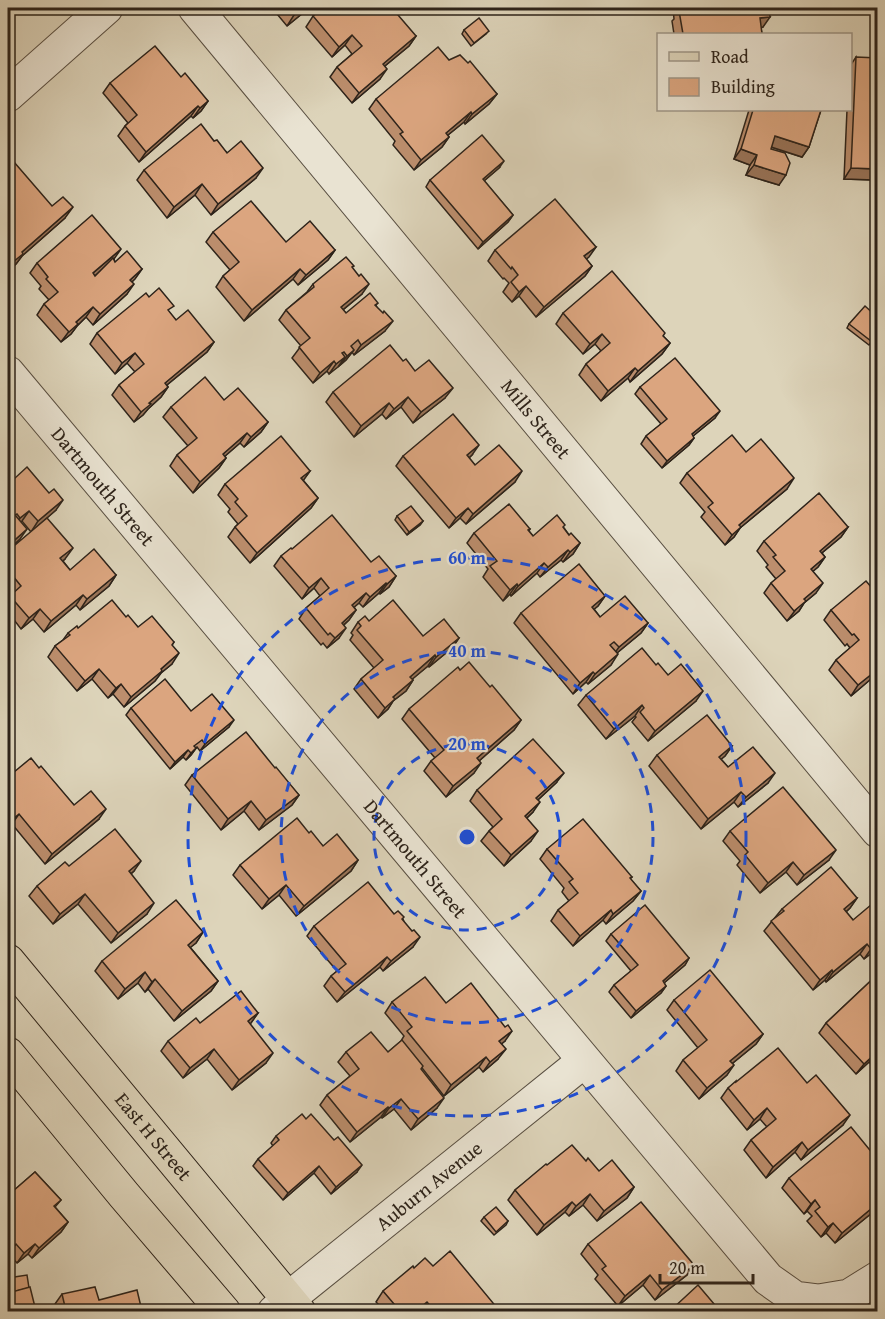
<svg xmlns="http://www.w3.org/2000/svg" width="885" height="1319" viewBox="0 0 885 1319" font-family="'Gentium Book Plus',serif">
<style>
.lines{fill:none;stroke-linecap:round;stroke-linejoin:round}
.minor-casing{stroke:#594f42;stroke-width:35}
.primary-casing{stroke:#2d231a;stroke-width:35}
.minor{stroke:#e9e3d2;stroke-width:33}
.primary{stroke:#ddd4ba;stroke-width:33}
.wall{fill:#bc8e6d;stroke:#2d231a;stroke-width:1.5}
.shaded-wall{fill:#997459;stroke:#2d231a;stroke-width:1.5}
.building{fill:#dba57f;stroke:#2d231a;stroke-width:1.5}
.ring{fill:none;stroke:#1d4ed8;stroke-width:3;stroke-dasharray:10 8}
.labels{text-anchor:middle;stroke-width:4.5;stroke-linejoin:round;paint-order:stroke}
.street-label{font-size:20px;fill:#2d231a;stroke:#e9e3d2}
.centre{fill:#1d4ed8;stroke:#e9e3d2;stroke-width:3}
.ring-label{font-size:18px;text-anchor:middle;font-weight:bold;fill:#1d4ed8;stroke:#e9e3d2;stroke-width:4.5;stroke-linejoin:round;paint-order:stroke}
</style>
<rect width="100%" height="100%" fill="#ddd4ba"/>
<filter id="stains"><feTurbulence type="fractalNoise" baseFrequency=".00333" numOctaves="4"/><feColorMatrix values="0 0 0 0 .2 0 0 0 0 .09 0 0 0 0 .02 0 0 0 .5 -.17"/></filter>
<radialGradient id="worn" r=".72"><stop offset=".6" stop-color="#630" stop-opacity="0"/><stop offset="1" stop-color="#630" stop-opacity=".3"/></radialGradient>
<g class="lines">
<defs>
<g id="minor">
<path id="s1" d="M 195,8 L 878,831"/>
<path d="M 8,95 L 106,8"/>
<path id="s2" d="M 8,373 L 768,1279 L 795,1298 L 819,1301 L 849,1296 L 878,1278"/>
<path id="s3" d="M 274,1312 L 288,1299 L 584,1061"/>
</g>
<g id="primary">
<path id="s4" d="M 8,961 L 299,1312"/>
<path d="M 8,1054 L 124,1195 L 224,1312"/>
</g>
</defs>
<!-- minor casing -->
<use href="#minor" class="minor-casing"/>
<!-- primary casing -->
<use href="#primary" class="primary-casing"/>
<!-- minor -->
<use href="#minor" class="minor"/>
<!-- primary -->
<use href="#primary" class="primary"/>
</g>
<!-- wall -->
<g class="wall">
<path d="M 272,8 L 309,8 L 287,26 Z"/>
<path d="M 673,8 L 769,8 L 763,27 L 761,28 L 762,34 L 674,34 L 672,21 L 674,19 Z"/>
<path d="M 313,16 L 416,36 L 409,46 L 385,66 L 380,79 L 352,103 L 330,77 L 337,67 L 352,54 L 345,45 L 332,57 L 306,27 Z"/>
<path d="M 464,30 L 486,34 L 471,46 L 462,34 Z"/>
<path d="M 856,57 L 874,180 L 844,179 L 847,110 L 850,110 L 850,66 Z"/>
<path d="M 449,60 L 497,94 L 489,104 L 465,124 L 464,122 L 448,135 L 449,137 L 442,147 L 414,170 L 393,145 L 395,141 L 369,109 L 376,99 Z"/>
<path d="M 181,77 L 208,101 L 201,111 L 193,118 L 191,116 L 139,162 L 118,136 L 125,126 L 128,123 L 103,93 L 110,83 Z"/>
<path d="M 749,110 L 821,110 L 809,147 L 802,157 L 771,147 L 771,149 L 779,185 L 746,175 L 750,165 L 734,159 Z"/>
<path d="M 214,141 L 256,178 L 211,215 L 195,195 L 167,218 L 137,180 L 144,170 Z"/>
<path d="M 8,167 L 65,218 L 22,256 L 16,264 L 8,271 Z"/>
<path d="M 499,168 L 484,181 L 513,215 L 508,222 L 478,249 L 426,187 L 430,180 Z"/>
<path d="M 213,232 L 286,242 L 335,250 L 328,260 L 298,285 L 293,279 L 244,321 L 216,287 L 223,276 L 230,270 L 206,242 Z"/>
<path d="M 596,247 L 586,259 L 592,266 L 585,276 L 536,317 L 519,296 L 512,302 L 503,292 L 509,283 L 504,278 L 503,279 L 488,261 L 495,250 Z"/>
<path d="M 114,259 L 115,262 L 142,269 L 132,282 L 127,294 L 93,325 L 86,317 L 77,326 L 71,334 L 61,342 L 37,315 L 44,304 L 49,300 L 39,289 L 41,286 L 30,273 L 37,263 Z"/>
<path d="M 352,267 L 362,294 L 343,310 L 346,313 L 378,303 L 376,305 L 385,331 L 354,355 L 352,352 L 346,360 L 339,366 L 339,365 L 329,374 L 327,371 L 313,383 L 292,358 L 301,346 L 279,320 L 286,310 L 307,292 L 313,284 Z"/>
<path d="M 149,297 L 169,312 L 176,320 L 214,342 L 207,352 L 167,385 L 168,387 L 161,397 L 148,409 L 143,415 L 134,422 L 112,395 L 119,385 L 135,372 L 127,363 L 115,374 L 90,344 L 97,333 Z"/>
<path d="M 563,313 L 663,336 L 670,343 L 662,354 L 630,382 L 628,378 L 601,401 L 579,375 L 586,364 L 601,351 L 595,344 L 583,354 L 556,324 Z"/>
<path d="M 849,324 L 871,325 L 878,334 L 869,345 L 847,328 Z"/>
<path d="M 403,361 L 445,398 L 413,423 L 401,407 L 386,419 L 382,414 L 354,437 L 326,402 L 333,392 Z"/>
<path d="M 640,387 L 715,418 L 693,436 L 694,438 L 689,445 L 662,468 L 641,444 L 646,436 L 661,424 L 635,394 Z"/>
<path d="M 224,400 L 268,422 L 261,432 L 244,447 L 240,443 L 225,456 L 226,458 L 219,468 L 193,493 L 170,466 L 177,455 L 188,446 L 163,417 L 171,407 Z"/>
<path d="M 746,452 L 787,489 L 740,528 L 734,537 L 725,545 L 701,517 L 705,512 L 680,483 L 687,473 Z"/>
<path d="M 472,455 L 469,458 L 475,465 L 515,482 L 466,524 L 460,518 L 449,528 L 396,466 L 403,456 Z"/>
<path d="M 8,471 L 14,479 L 56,510 L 36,527 L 65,559 L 63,561 L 70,570 L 116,575 L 109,586 L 80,610 L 76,605 L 44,632 L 33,619 L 21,629 L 8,612 L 8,600 L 12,594 L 8,589 L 8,551 L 31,532 L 22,521 L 21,522 L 20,539 L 8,550 Z"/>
<path d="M 310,471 L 303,480 L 318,498 L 311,508 L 250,563 L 228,537 L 235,527 L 238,524 L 228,512 L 230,509 L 218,495 L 225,484 Z"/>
<path d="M 397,516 L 423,521 L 420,525 L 407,535 L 395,520 Z"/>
<path d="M 848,527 L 841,537 L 822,553 L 825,557 L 818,567 L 813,571 L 816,593 L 804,603 L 799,611 L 787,621 L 764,593 L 771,583 L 776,579 L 766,567 L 768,565 L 757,551 L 764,541 Z"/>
<path d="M 564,528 L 569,535 L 580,543 L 573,554 L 563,562 L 561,560 L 540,577 L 537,573 L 511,596 L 510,594 L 503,601 L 483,577 L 488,569 L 467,543 L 474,533 L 530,529 L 529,531 L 533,536 Z"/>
<path d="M 292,549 L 371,562 L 396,576 L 389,587 L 380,594 L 379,593 L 363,607 L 359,603 L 354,607 L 356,610 L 349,620 L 344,625 L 339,638 L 327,648 L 323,643 L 321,645 L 299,619 L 306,608 L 320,596 L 314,588 L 302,599 L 274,566 L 281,556 Z"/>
<path d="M 878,595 L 878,673 L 851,696 L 829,670 L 836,660 L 850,648 L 847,644 L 845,646 L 824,620 L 831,610 Z"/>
<path d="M 605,596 L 598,606 L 594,609 L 600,617 L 648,623 L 641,633 L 617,653 L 611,665 L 588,684 L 586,682 L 573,694 L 514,623 L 521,613 Z"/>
<path d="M 126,617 L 138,627 L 174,642 L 172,645 L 172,664 L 161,673 L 155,681 L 124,707 L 113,694 L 108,698 L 92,679 L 77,691 L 48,657 L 55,646 L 63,640 L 68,633 L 78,628 Z"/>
<path d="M 369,621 L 423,636 L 459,638 L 452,648 L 429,667 L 428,666 L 412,679 L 413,680 L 406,691 L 393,701 L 388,709 L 378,718 L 354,689 L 361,679 L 374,668 L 350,640 L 353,635 L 351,633 L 358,622 Z"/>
<path d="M 656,665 L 668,675 L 696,701 L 648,741 L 632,722 L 636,717 L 635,716 L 606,739 L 578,705 L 586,695 Z"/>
<path d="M 460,670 L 490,687 L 521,720 L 514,730 L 479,761 L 474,773 L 446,797 L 424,771 L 431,761 L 435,758 L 402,719 L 409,709 Z"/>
<path d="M 878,688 L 878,706 L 871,697 Z"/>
<path d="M 131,708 L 191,711 L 229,727 L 200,751 L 197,747 L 191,755 L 186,760 L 183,757 L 170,769 L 126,715 Z"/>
<path d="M 732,746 L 725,756 L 721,759 L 728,767 L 768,783 L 738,807 L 734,802 L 701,829 L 649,766 L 657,755 Z"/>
<path d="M 39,768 L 74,805 L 99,819 L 45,864 L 12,824 L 8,827 L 8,777 Z"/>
<path d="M 275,768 L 299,795 L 292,805 L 259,830 L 244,811 L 221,830 L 185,785 L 192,775 Z"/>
<path d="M 556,783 L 538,800 L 533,812 L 527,818 L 531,841 L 504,866 L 481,841 L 489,831 L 493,827 L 470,801 L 477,790 Z"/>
<path d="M 730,831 L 829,860 L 797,885 L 786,872 L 760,893 L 737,865 L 740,861 L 723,841 Z"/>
<path d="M 309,833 L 323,846 L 358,860 L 351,871 L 296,916 L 279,895 L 262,909 L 233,875 L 240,865 Z"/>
<path d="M 547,849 L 632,877 L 630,879 L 641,891 L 633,901 L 606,924 L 603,920 L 573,946 L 551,921 L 558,910 L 569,901 L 562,892 L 564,888 L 540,859 Z"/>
<path d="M 69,866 L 134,871 L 131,874 L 147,914 L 111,943 L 78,904 L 53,924 L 29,896 L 37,886 Z"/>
<path d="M 857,898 L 850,908 L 846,912 L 878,948 L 864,959 L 860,954 L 826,982 L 825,980 L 813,990 L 764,931 L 782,909 Z"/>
<path d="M 394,914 L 403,919 L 413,947 L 383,971 L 380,967 L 337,1002 L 324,986 L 331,976 L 337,971 L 307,936 L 314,926 Z"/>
<path d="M 203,932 L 196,943 L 190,947 L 218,981 L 211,991 L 174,1021 L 148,989 L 145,992 L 138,983 L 118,999 L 95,971 L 102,961 Z"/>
<path d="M 611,934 L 689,958 L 685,965 L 664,983 L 666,986 L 661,993 L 631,1018 L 609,992 L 614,985 L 631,971 L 606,941 Z"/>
<path d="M 878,974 L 878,1071 L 869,1062 L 856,1074 L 819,1033 L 826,1023 Z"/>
<path d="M 674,1000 L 763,1034 L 756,1044 L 733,1063 L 727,1075 L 699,1099 L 676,1071 L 683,1060 L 698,1048 L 667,1010 Z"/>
<path d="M 392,1002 L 446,1003 L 505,1041 L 501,1044 L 498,1059 L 483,1072 L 479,1067 L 444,1096 L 422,1068 L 421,1069 L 437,1108 L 411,1130 L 394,1109 L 382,1118 L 381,1117 L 350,1142 L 320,1105 L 327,1095 L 350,1076 L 338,1062 L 346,1052 L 388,1052 L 401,1041 L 404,1036 L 385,1013 Z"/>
<path d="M 258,1013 L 250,1024 L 266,1063 L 232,1090 L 207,1059 L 183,1078 L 161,1051 L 168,1041 L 200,1023 Z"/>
<path d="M 736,1082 L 843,1125 L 801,1160 L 795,1152 L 766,1178 L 744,1150 L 751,1140 L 767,1127 L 760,1119 L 747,1130 L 721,1098 L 728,1088 Z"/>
<path d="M 306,1119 L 334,1140 L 357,1172 L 331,1194 L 314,1173 L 283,1200 L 253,1166 L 258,1159 L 273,1146 L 271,1143 L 276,1136 Z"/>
<path d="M 878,1160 L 878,1208 L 835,1243 L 826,1233 L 821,1237 L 807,1221 L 812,1216 L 807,1211 L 804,1214 L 782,1188 L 789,1178 Z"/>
<path d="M 586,1161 L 599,1171 L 634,1187 L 627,1198 L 597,1221 L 583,1205 L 569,1216 L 565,1212 L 537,1235 L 508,1200 L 515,1190 L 547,1165 Z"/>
<path d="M 35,1172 L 61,1200 L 55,1207 L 68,1222 L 61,1232 L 32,1258 L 28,1254 L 17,1263 L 9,1254 L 8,1255 L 8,1183 L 9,1185 L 8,1187 L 12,1192 Z"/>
<path d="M 484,1217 L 508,1221 L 506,1225 L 494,1235 L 481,1221 Z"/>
<path d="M 588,1244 L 694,1265 L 687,1275 L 655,1300 L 643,1285 L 618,1306 L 595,1279 L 598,1275 L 581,1254 Z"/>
<path d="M 433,1266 L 496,1311 L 385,1311 L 376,1302 L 383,1291 L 414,1268 Z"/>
<path d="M 62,1294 L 99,1300 L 142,1311 L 57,1311 L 55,1304 Z"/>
</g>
<!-- shaded-wall -->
<g class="shaded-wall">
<path d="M 304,8 L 309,8 L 287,26 L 294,15 Z"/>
<path d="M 770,17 L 763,27 L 753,29 L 760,18 Z"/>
<path d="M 352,35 L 345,45 L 332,57 L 339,47 Z"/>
<path d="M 416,36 L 409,46 L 375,74 L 383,64 Z"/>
<path d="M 387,69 L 380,79 L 352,103 L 359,93 Z"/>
<path d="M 497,94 L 489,104 L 465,124 L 472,114 Z"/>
<path d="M 208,101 L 201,111 L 193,118 L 200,108 Z"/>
<path d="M 198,106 L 191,116 L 139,162 L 146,152 Z"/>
<path d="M 471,112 L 464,122 L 438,143 L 446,133 Z"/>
<path d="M 775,136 L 809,147 L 802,157 L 768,146 Z"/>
<path d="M 449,137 L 442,147 L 414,170 L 421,160 Z"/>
<path d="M 741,149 L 757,155 L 750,165 L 734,159 Z"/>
<path d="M 504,161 L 499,168 L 478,186 L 483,179 Z"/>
<path d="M 754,165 L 786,175 L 779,185 L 746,175 Z"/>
<path d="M 263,168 L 256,178 L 211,215 L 218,204 Z"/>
<path d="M 851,168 L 878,169 L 878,174 L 874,180 L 844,179 Z"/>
<path d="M 202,184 L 195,195 L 167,218 L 174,207 Z"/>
<path d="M 73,207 L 65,218 L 22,256 L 16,264 L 8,271 L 13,262 L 22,252 Z"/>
<path d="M 513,215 L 508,222 L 478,249 L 483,242 Z"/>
<path d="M 596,247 L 589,257 L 577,267 L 584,256 Z"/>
<path d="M 121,249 L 114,259 L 86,284 L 93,273 Z"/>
<path d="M 335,250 L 328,260 L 298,285 L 306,275 Z"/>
<path d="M 592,266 L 585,276 L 536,317 L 544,307 Z"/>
<path d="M 142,269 L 135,279 L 123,290 L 130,280 Z"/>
<path d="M 300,269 L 293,279 L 244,321 L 252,310 Z"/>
<path d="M 134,284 L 127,294 L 93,325 L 100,314 Z"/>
<path d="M 369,284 L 362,294 L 334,317 L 341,307 Z"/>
<path d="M 526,286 L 519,296 L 512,302 L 519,292 Z"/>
<path d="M 93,307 L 86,317 L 77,326 L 71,334 L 61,342 L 76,322 Z"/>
<path d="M 393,321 L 385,331 L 354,355 L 361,345 Z"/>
<path d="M 602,334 L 595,344 L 583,354 L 590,344 Z"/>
<path d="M 214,342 L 207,352 L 157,393 L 165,383 Z"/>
<path d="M 670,343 L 662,354 L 630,382 L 638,371 Z"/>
<path d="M 354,350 L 346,360 L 339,366 L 347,356 Z"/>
<path d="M 135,353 L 127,363 L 115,374 L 122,363 Z"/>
<path d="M 345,357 L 338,367 L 329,374 L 336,364 Z"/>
<path d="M 334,361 L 327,371 L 313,383 L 320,373 Z"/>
<path d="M 635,368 L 628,378 L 601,401 L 608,391 Z"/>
<path d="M 168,387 L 161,397 L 148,409 L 143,415 L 134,422 L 141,412 L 149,403 Z"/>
<path d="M 453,388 L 445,398 L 413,423 L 421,412 Z"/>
<path d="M 408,397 L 401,407 L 386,419 L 394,409 Z"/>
<path d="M 389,403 L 382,414 L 354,437 L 361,426 Z"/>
<path d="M 720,411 L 715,418 L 687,441 L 692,434 Z"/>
<path d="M 268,422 L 261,432 L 244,447 L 251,437 Z"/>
<path d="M 247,433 L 240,443 L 216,464 L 223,454 Z"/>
<path d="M 694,438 L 689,445 L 662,468 L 667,461 Z"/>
<path d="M 479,445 L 472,455 L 460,466 L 467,455 Z"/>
<path d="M 226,458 L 219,468 L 193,493 L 200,482 Z"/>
<path d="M 310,471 L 303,481 L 301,478 Z"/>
<path d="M 522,471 L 515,482 L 466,524 L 473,514 Z"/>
<path d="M 794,478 L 787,489 L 740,528 L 734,537 L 725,545 L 739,525 Z"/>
<path d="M 318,498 L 311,508 L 250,563 L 257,553 Z"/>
<path d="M 63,500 L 56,510 L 31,532 L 38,521 Z"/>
<path d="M 468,508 L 460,518 L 449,528 L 456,518 Z"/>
<path d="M 29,511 L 22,521 L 13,529 L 20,518 Z"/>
<path d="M 423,521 L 420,525 L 407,535 L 409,532 Z"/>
<path d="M 848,527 L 841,537 L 812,561 L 820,551 Z"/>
<path d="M 27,529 L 20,539 L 8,550 L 8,546 Z"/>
<path d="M 580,543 L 573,554 L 563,562 L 570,552 Z"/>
<path d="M 73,548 L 65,559 L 53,569 L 60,558 Z"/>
<path d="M 568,550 L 561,560 L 540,577 L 548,567 Z"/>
<path d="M 825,557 L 818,567 L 804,579 L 811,569 Z"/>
<path d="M 544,563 L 537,573 L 511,596 L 518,586 Z"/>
<path d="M 116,575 L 109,586 L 80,610 L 87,599 Z"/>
<path d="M 396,576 L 389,587 L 380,594 L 387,584 Z"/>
<path d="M 321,578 L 314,588 L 302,599 L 309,588 Z"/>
<path d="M 386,583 L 379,593 L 363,607 L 370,597 Z"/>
<path d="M 823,583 L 816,593 L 804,603 L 799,611 L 787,621 L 804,599 Z"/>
<path d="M 517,584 L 510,594 L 503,601 L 510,590 Z"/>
<path d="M 366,593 L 359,603 L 345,615 L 352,605 Z"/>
<path d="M 83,595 L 76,605 L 44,632 L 51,621 Z"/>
<path d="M 605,596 L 598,606 L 585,617 L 592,607 Z"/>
<path d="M 40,609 L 33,619 L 21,629 L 29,618 Z"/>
<path d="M 356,610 L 349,620 L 334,633 L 342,623 Z"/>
<path d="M 648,623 L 641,633 L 612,657 L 619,647 Z"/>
<path d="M 346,628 L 339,638 L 327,648 L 335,638 Z"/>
<path d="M 459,638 L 452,648 L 429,667 L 436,657 Z"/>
<path d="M 179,653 L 172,664 L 161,673 L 155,681 L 124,707 L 131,697 L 161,669 Z"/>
<path d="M 618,654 L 611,665 L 588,684 L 595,674 Z"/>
<path d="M 435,655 L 428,666 L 403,687 L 410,677 Z"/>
<path d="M 99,669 L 92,679 L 77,691 L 85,681 Z"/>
<path d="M 878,669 L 878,673 L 851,696 L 858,685 Z"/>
<path d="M 593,672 L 586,682 L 573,694 L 580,683 Z"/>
<path d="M 413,680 L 406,691 L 393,701 L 388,709 L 378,718 L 393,697 Z"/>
<path d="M 121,684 L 113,694 L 108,698 L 116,688 Z"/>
<path d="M 703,691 L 696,701 L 648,741 L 655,731 Z"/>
<path d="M 642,705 L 635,716 L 606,739 L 614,729 Z"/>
<path d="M 234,720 L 229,727 L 200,751 L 205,744 Z"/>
<path d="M 521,720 L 514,730 L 470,769 L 477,758 Z"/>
<path d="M 732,746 L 725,756 L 712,767 L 719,757 Z"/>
<path d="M 196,748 L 191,755 L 186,760 L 191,753 Z"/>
<path d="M 188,750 L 183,757 L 170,769 L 175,762 Z"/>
<path d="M 481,763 L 474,773 L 446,797 L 453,786 Z"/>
<path d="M 564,773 L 556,783 L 529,808 L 536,798 Z"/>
<path d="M 775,773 L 768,783 L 738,807 L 746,797 Z"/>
<path d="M 741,792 L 734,802 L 701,829 L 708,819 Z"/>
<path d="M 299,795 L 292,805 L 259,830 L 266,820 Z"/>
<path d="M 251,801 L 244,811 L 221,830 L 228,819 Z"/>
<path d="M 540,802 L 533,812 L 518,826 L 525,816 Z"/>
<path d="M 106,809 L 99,819 L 45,864 L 52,854 Z"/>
<path d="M 19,814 L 12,824 L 8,827 L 8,823 Z"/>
<path d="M 538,831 L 531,841 L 504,866 L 511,855 Z"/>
<path d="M 836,850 L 829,860 L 797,885 L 804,875 Z"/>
<path d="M 358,860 L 351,871 L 296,916 L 304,906 Z"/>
<path d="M 141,861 L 134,871 L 121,882 L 129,871 Z"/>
<path d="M 793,862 L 786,872 L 760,893 L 768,883 Z"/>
<path d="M 286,885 L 279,895 L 262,909 L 269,899 Z"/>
<path d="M 641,891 L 633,901 L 606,924 L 613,914 Z"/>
<path d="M 85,894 L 78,904 L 53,924 L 60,914 Z"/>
<path d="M 857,898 L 850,908 L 837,920 L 844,909 Z"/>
<path d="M 154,903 L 147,914 L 111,943 L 118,933 Z"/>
<path d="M 611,910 L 603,920 L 573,946 L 580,936 Z"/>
<path d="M 203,932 L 196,943 L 181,955 L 188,945 Z"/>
<path d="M 420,937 L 413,947 L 383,971 L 391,961 Z"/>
<path d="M 878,943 L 878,948 L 864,959 L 871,949 Z"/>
<path d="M 867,944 L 860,954 L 826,982 L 833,972 Z"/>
<path d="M 387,957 L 380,967 L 337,1002 L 345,992 Z"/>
<path d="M 689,958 L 685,965 L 658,988 L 663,981 Z"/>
<path d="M 832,970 L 825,980 L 813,990 L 820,980 Z"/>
<path d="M 145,972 L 138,983 L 118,999 L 125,989 Z"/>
<path d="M 155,979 L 148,989 L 145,992 L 152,982 Z"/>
<path d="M 218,981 L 211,991 L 174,1021 L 182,1011 Z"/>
<path d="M 666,986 L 661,993 L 631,1018 L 636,1011 Z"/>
<path d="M 258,1013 L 251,1023 L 240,1032 L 248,1021 Z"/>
<path d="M 512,1031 L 505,1041 L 492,1052 L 499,1041 Z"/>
<path d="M 763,1034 L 756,1044 L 723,1071 L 730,1061 Z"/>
<path d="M 214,1049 L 207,1059 L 183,1078 L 190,1068 Z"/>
<path d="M 506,1049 L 498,1059 L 483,1072 L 490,1062 Z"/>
<path d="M 877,1052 L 869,1062 L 856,1074 L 864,1064 Z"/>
<path d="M 273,1053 L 266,1063 L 232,1090 L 239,1080 Z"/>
<path d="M 486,1057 L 479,1067 L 444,1096 L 451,1085 Z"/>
<path d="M 734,1065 L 727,1075 L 699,1099 L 707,1088 Z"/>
<path d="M 444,1098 L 437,1108 L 411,1130 L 418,1119 Z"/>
<path d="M 401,1099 L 394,1109 L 382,1118 L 389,1108 Z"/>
<path d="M 388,1107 L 381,1117 L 350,1142 L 357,1132 Z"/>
<path d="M 767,1108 L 760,1119 L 747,1130 L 754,1120 Z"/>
<path d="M 850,1115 L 843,1125 L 801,1160 L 808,1150 Z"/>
<path d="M 802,1142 L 795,1152 L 766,1178 L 773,1167 Z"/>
<path d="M 362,1165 L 357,1172 L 331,1194 L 336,1187 Z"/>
<path d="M 319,1166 L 314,1173 L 283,1200 L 288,1193 Z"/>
<path d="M 634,1187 L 627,1198 L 597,1221 L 604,1211 Z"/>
<path d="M 590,1194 L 583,1205 L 569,1216 L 576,1206 Z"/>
<path d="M 815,1200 L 807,1211 L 804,1214 L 811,1204 Z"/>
<path d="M 572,1202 L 565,1212 L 537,1235 L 544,1225 Z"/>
<path d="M 878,1203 L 878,1208 L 835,1243 L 842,1233 Z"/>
<path d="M 68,1222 L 61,1232 L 32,1258 L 39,1248 Z"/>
<path d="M 833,1223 L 826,1233 L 821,1237 L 828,1227 Z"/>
<path d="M 16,1244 L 9,1254 L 8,1255 L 8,1251 Z"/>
<path d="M 35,1244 L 28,1254 L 17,1263 L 24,1253 Z"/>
<path d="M 694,1265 L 687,1275 L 655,1300 L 662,1290 Z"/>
<path d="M 650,1275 L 643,1285 L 618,1306 L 625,1296 Z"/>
<path d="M 427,1302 L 420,1311 L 416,1311 Z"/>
</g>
<!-- building -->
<g class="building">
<path d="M 288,8 L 304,8 L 294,15 Z"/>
<path d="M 324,8 L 392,8 L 416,36 L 383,64 L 387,69 L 359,93 L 337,67 L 362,46 L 352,35 L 339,47 L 313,16 Z"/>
<path d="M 681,8 L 769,8 L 770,17 L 760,18 L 762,34 L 683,34 L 679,11 L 681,11 Z"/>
<path d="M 479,18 L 489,31 L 474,43 L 464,30 Z"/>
<path d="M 155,46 L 181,77 L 185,73 L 208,101 L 200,108 L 198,106 L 146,152 L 125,126 L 137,115 L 110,83 Z"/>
<path d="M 438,47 L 449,60 L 460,55 L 468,63 L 470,61 L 497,94 L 472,114 L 471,112 L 446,133 L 449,137 L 421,160 L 400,134 L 403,132 L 376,99 Z"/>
<path d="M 856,57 L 878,58 L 878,169 L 851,168 Z"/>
<path d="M 753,110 L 821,110 L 809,147 L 775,136 L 771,149 L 785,153 L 790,163 L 786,175 L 754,165 L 757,155 L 741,149 Z"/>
<path d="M 201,124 L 214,141 L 217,140 L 227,153 L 241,141 L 263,168 L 218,204 L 202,184 L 174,207 L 144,170 Z"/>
<path d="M 482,135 L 504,161 L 483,179 L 513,215 L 483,242 L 430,180 Z"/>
<path d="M 14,162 L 52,206 L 63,197 L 73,207 L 22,252 L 23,254 L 13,262 L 8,256 L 8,167 Z"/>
<path d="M 555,199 L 596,247 L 584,256 L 592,266 L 544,307 L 526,286 L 519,292 L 511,282 L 518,275 L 512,267 L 511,269 L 495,250 Z"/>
<path d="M 251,201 L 286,242 L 310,221 L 335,250 L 306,275 L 300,269 L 252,310 L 223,276 L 239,262 L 213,232 Z"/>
<path d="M 92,215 L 121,249 L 93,273 L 95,276 L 113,258 L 115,262 L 127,251 L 142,269 L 130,280 L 134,284 L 100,314 L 93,307 L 76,322 L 78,324 L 69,332 L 44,304 L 58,292 L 46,279 L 48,277 L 37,263 Z"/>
<path d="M 346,257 L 354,266 L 352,267 L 359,276 L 361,274 L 369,284 L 341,307 L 346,313 L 370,293 L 378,303 L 375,305 L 383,313 L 384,311 L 393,321 L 361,345 L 358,340 L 351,346 L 354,350 L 347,356 L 344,352 L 342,353 L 345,357 L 336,364 L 334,361 L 320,373 L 299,347 L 310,338 L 286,310 L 314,287 L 313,284 Z"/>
<path d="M 612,271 L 665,333 L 663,336 L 670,343 L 638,371 L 635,368 L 608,391 L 586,364 L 610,343 L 602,334 L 590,344 L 563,313 Z"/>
<path d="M 159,288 L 174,306 L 168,310 L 176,320 L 188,310 L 214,342 L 165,383 L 168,387 L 149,403 L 151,404 L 141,412 L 119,385 L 144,364 L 135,353 L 122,363 L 97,333 L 146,293 L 149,297 Z"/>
<path d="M 865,306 L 877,317 L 871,325 L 878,331 L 878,334 L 871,341 L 849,324 Z"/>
<path d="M 390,345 L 403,361 L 406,359 L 415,371 L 429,360 L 453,388 L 421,412 L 408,397 L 394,409 L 389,403 L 361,426 L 333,392 Z"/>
<path d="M 675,358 L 720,411 L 692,434 L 694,438 L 667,461 L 646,436 L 667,419 L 640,387 Z"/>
<path d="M 205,377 L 224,400 L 238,388 L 268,422 L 251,437 L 247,433 L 223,454 L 226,458 L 200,482 L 177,455 L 197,438 L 171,407 Z"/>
<path d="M 453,414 L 479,445 L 467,455 L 475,465 L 499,445 L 522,471 L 473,514 L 468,508 L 456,518 L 403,456 Z"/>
<path d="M 732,435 L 746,452 L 761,439 L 794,478 L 739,525 L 741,527 L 732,535 L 708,507 L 713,503 L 687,473 Z"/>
<path d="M 281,436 L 310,471 L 301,478 L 318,498 L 257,553 L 235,527 L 247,516 L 235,502 L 238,499 L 225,484 Z"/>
<path d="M 27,467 L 49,493 L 54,489 L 63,500 L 38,521 L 29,511 L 20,518 L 17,514 L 15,515 L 27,529 L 8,546 L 8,471 L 14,479 Z"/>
<path d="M 819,493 L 848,527 L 820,551 L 825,557 L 811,569 L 823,583 L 804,599 L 806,601 L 794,611 L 771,583 L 785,571 L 773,557 L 776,555 L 764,541 Z"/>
<path d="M 509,504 L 530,529 L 528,530 L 533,536 L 557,515 L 565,525 L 563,527 L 569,535 L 571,533 L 580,543 L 570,552 L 568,550 L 548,567 L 544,563 L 518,586 L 517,584 L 510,590 L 490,566 L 497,561 L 474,533 Z"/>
<path d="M 411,506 L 423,521 L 409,532 L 397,516 Z"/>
<path d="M 332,515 L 371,562 L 379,556 L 396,576 L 387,584 L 386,583 L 370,597 L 366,593 L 352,605 L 356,610 L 342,623 L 346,628 L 335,638 L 330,633 L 328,635 L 306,608 L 329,588 L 321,578 L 309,588 L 281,556 L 291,548 L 292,549 Z"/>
<path d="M 47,518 L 73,548 L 60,558 L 70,570 L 94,549 L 116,575 L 87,599 L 83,595 L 51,621 L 40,609 L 29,618 L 10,596 L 21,586 L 8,570 L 8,551 Z"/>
<path d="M 579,564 L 605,596 L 592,607 L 600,617 L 625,596 L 648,623 L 619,647 L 614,642 L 610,645 L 618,654 L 595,674 L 593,672 L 580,683 L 521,613 Z"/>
<path d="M 866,581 L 878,595 L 878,669 L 858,685 L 836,660 L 859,640 L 854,634 L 852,635 L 831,610 Z"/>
<path d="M 112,600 L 126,617 L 128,615 L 138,627 L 152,616 L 174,642 L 172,645 L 179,653 L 161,669 L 162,671 L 131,697 L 121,684 L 116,688 L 99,669 L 85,681 L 55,646 L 70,635 L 68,633 L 77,626 L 78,628 Z"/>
<path d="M 393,600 L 423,636 L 444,619 L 459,638 L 436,657 L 435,655 L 410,677 L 413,680 L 393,697 L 395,699 L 385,708 L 361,679 L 383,660 L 357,630 L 361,626 L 358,622 L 365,616 L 369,621 Z"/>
<path d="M 642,648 L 656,665 L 658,663 L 668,675 L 681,664 L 703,691 L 655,731 L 640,712 L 644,708 L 642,705 L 614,729 L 586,695 Z"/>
<path d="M 469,662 L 490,687 L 492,685 L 521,720 L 477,758 L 481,763 L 453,786 L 431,761 L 444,750 L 409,709 L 458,667 L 460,670 Z"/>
<path d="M 165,679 L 191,711 L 212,694 L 234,720 L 205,744 L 202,740 L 194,746 L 196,748 L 191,753 L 188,750 L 175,762 L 131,708 Z"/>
<path d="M 707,715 L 732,746 L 719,757 L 728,767 L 753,747 L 775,773 L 746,797 L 741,792 L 708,819 L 657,755 Z"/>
<path d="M 246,732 L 275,768 L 276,767 L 299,795 L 266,820 L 251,801 L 228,819 L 192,775 Z"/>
<path d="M 8,739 L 13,745 L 8,750 Z"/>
<path d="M 533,739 L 564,773 L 536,798 L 540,802 L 525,816 L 538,831 L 511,855 L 489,831 L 502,819 L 477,790 Z"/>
<path d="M 31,758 L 39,768 L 41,766 L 74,805 L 91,791 L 106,809 L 52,854 L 19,814 L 8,823 L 8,777 Z"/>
<path d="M 783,787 L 836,850 L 804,875 L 793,862 L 768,883 L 745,855 L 748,852 L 730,831 Z"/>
<path d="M 297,818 L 309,833 L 311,831 L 323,846 L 337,834 L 358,860 L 304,906 L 286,885 L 269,899 L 240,865 Z"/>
<path d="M 583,819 L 632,877 L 630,878 L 641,891 L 613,914 L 611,910 L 580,936 L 558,910 L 578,893 L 569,882 L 573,879 L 547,849 Z"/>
<path d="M 115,829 L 141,861 L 129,871 L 154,903 L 118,933 L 85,894 L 60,914 L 37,886 L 65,862 L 69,866 Z"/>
<path d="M 831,867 L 857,898 L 844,909 L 853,920 L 878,899 L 878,943 L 871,949 L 867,944 L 833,972 L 832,970 L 820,980 L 771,921 L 784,911 L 782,909 Z"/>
<path d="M 368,882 L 394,914 L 398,911 L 404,917 L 402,919 L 412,931 L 414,930 L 420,937 L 391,961 L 387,957 L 345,992 L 331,976 L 346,964 L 314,926 Z"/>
<path d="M 176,900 L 203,932 L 188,945 L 218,981 L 182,1011 L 155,979 L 152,982 L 145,972 L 125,989 L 102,961 Z"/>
<path d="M 645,905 L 689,958 L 663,981 L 666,986 L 636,1011 L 614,985 L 638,965 L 611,934 Z"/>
<path d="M 710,970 L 763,1034 L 730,1061 L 734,1065 L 707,1088 L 683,1060 L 707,1040 L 674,1000 Z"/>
<path d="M 878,974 L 878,1053 L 877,1052 L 864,1064 L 826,1023 Z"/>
<path d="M 425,977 L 446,1003 L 471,983 L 505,1027 L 508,1025 L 512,1031 L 499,1041 L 506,1049 L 490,1062 L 486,1057 L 451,1085 L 407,1031 L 412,1027 L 392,1002 Z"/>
<path d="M 241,991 L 258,1013 L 248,1021 L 273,1053 L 239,1080 L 214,1049 L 190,1068 L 168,1041 L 196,1018 L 200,1023 Z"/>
<path d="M 371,1032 L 388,1052 L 402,1040 L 423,1066 L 421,1069 L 444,1098 L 418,1119 L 401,1099 L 389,1108 L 388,1107 L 357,1132 L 327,1095 L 359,1069 L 346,1052 Z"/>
<path d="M 778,1048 L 807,1083 L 816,1075 L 850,1115 L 808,1150 L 802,1142 L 773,1167 L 751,1140 L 776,1119 L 767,1108 L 754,1120 L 728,1088 L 736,1081 L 736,1082 Z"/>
<path d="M 302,1114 L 306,1119 L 311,1114 L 334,1140 L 338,1137 L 362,1165 L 336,1187 L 319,1166 L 288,1193 L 258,1159 L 279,1140 L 276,1136 Z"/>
<path d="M 851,1127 L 878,1160 L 878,1203 L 842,1233 L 833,1223 L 828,1227 L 815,1211 L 820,1207 L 815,1200 L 811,1204 L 789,1178 Z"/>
<path d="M 572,1145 L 586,1161 L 588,1158 L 599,1171 L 612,1160 L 634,1187 L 604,1211 L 590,1194 L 576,1206 L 572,1202 L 544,1225 L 515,1190 L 546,1164 L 547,1165 Z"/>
<path d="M 35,1172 L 61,1200 L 54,1206 L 68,1222 L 39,1248 L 35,1244 L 24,1253 L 16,1244 L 8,1251 L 8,1187 L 12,1192 Z"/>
<path d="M 641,1202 L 694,1265 L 662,1290 L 650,1275 L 625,1296 L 602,1269 L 606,1266 L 588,1244 Z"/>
<path d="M 496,1207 L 508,1221 L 496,1232 L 484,1217 Z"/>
<path d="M 450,1251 L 498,1309 L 495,1311 L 435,1311 L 427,1302 L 416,1311 L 400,1311 L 383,1291 L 413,1266 L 414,1268 L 425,1258 L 433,1266 Z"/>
<path d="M 27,1275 L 29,1288 L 8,1293 L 8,1278 Z"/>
<path d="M 698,1285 L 720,1311 L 670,1311 Z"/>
<path d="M 30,1287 L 36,1311 L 8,1311 L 8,1293 Z"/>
<path d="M 95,1287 L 99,1300 L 137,1290 L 142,1311 L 66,1311 L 62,1294 Z"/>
</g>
<!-- distance rings -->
<g class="ring">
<circle cx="467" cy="837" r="93"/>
<circle cx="467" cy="837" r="186"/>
<circle cx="467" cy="837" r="279"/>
</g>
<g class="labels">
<!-- street labels -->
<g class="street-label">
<text dy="7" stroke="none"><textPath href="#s1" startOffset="534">Mills Street</textPath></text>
<text dy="7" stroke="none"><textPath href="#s2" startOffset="148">Dartmouth Street</textPath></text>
<text dy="7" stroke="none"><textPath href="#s2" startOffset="634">Dartmouth Street</textPath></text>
<text dy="7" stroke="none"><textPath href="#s4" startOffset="228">East H Street</textPath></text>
<text dy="7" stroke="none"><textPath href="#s3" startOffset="200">Auburn Avenue</textPath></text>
</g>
</g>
<circle cx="467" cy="837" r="9" class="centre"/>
<g class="ring-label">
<text x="467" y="564">60 m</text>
<text x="467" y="657">40 m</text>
<text x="467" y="750">20 m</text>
</g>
<!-- margin -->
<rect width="885" height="1319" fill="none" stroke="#ddd4ba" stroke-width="30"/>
<rect x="9" y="9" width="867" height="1301" fill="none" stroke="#2d231a" stroke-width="3"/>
<rect x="15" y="15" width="855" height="1289" fill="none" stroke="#2d231a" stroke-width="1.5"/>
<!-- legend -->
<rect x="657" y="33" width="195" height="78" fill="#e9e3d2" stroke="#9e9688" stroke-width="1.5"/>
<rect x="669" y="52" width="30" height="9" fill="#ddd4ba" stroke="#9e9688" stroke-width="1.5"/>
<text x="711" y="63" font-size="18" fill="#2d231a">Road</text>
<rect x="669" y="78" width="30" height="18" fill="#dba57f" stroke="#9e9688" stroke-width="1.5"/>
<text x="711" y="93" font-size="18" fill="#2d231a">Building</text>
<!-- scale -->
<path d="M660 1274v9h93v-9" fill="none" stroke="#2d231a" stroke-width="3"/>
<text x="669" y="1274" font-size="18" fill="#2d231a" stroke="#e9e3d2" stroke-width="4.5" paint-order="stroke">20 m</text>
<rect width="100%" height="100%" filter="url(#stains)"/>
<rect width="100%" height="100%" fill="url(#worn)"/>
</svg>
